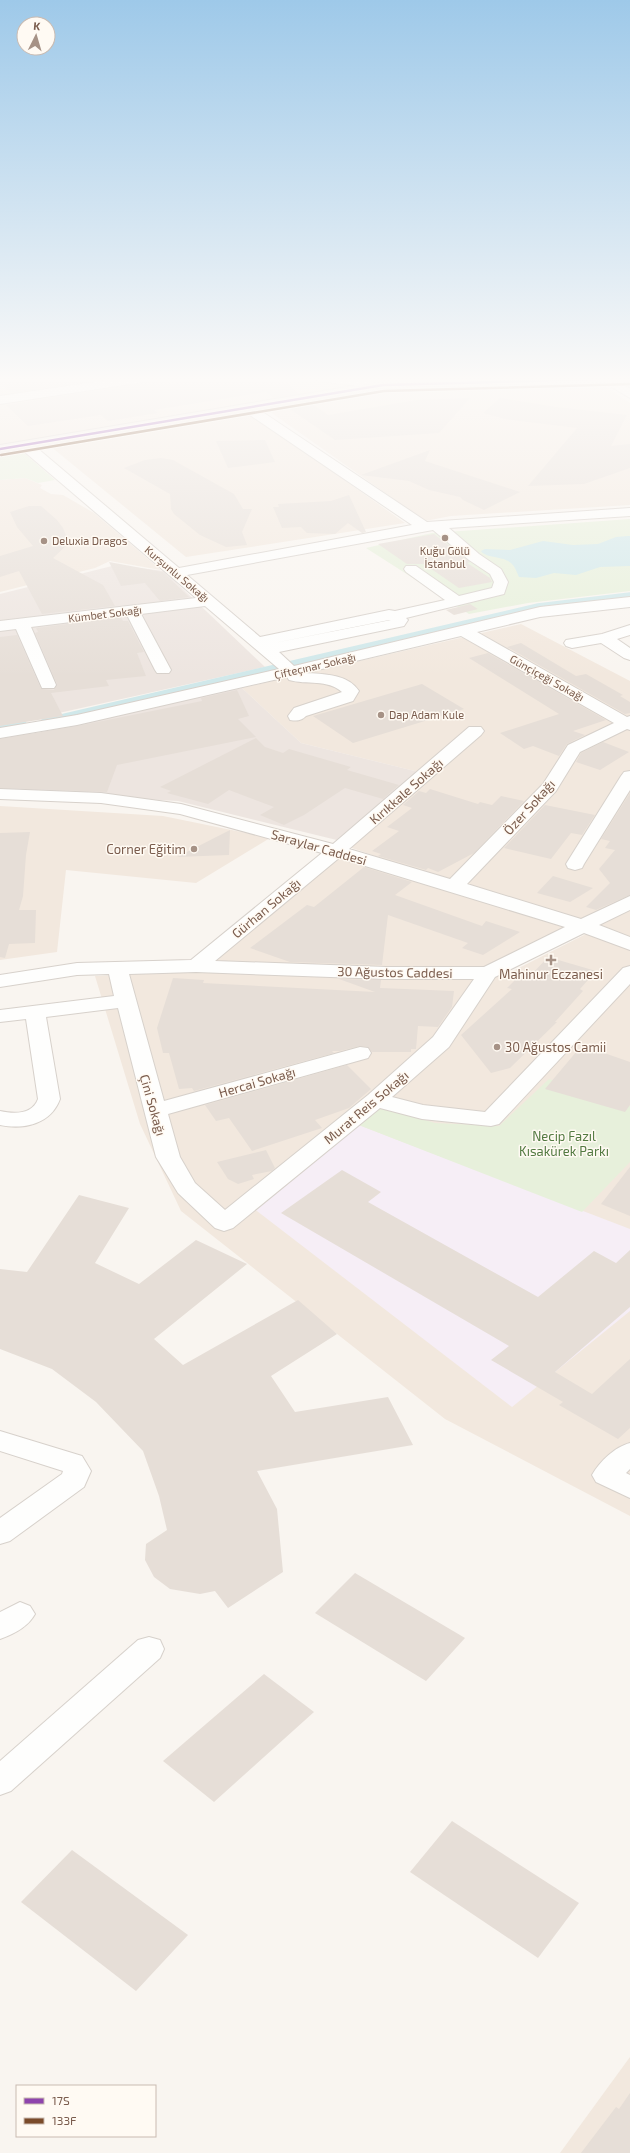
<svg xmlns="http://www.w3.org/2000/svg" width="630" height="2153" viewBox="0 0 630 2153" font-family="'Exo 2',sans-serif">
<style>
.residential{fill:#f2e8de}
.industrial{fill:#ede5e0}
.education{fill:#f6eef6}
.green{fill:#e7f0db}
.water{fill:#d0e8ea}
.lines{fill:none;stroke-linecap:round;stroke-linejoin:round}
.stream{stroke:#d0e8ea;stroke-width:5.5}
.building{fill:#e6ded7}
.minor-casing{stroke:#d7d1cb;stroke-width:2}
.major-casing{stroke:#dad1cc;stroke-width:2}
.minor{fill:#fefefd;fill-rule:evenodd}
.major{fill:#f3eee8;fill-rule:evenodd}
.bus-1-casing{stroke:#fffaf3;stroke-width:4.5}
.bus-2-casing{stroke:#fffaf3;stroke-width:4.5}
.bus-1{stroke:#8e44ad;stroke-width:2.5}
.bus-2{stroke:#7a4b2a;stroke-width:2.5}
.poi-dot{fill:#a69286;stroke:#fffaf3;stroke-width:1.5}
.labels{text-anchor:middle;stroke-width:3;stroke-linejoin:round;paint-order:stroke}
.far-poi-label{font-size:11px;fill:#7a5c4d;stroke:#fffaf3;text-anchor:start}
.far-street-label{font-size:11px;fill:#7a5c4d;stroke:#fffaf3}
.street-label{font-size:13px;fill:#7a5c4d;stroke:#fffaf3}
.poi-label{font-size:13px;fill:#7a5c4d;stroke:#fffaf3;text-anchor:end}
.park-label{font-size:13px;fill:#537a41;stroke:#fffaf3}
</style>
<rect width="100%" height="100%" fill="#f9f5f0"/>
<!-- residential -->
<g class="residential">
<path d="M 0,377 L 358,377 L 352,381 L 377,384 L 0,447 Z"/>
<path d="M 601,384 L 630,403 L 630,505 L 451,516 L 425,521 L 266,409 L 381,390 Z"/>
<path d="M 251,414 L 405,523 L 186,557 L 50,446 Z"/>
<path d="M 25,478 L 42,485 L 40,488 L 51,494 L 63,495 L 94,513 L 161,570 L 110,561 L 95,568 L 0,592 L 0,480 Z"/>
<path d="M 521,624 L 630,681 L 630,944 L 349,847 L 431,775 L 301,743 L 242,688 Z"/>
<path d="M 0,806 L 163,816 L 270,838 L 196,883 L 66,870 L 57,952 L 0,960 Z"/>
<path d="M 339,856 L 569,928 L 482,967 L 412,969 L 215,961 Z"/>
<path d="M 586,934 L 630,950 L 630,1516 L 445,1419 L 181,1211 L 140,1124 L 95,976 L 203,971 L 470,979 L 507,974 Z"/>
<path d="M 630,2057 L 630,2153 L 560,2153 Z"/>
</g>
<!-- industrial -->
<g class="industrial">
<path d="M 116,565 L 164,571 L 265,667 L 32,719 L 0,722 L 0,594 Z"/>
<path d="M 242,688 L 301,743 L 431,775 L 353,844 L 178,801 L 0,791 L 0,737 L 37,733 Z"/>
</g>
<!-- education -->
<path class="education" d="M 351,1122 L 630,1229 L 630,1311 L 512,1407 L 240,1198 Z"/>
<!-- green -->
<g class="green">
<path d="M 0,452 L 24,453 L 55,480 L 38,483 L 25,478 L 0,480 Z"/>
<path d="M 630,519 L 630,591 L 528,603 L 469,614 L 366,548 L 432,533 Z"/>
<path d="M 549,1079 L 630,1106 L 630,1162 L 582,1212 L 351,1122 L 374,1105 L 435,1123 L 499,1126 Z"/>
</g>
<!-- water -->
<path class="water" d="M 628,536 L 630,536 L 630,566 L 600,567 L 576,575 L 554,573 L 536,578 L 519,577 C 517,573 516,569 513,565 C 505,555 486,559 481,551 L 485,549 L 510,550 L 543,541 L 573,545 L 598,544 L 616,537 Z"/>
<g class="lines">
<!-- stream -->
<g class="stream">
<path d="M 44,721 L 538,606 L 630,595"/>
<path d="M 0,727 L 24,724"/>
</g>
</g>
<!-- building -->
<g class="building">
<path d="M 0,377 L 119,377 L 12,393 L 0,382 Z"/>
<path d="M 157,377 L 169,377 L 170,384 L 214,377 L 287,383 L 299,394 L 274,398 L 266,392 L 154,410 L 158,413 L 108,421 L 101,415 L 28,426 L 6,405 L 150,382 Z"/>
<path d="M 470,398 L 439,433 L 335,440 L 287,407 L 311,403 L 328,415 L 417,400 Z"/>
<path d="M 500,398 L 556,407 L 627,415 L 611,446 L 630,444 L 630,468 L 584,484 L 528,486 L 577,428 L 505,419 L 483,413 Z"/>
<path d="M 265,440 L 275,462 L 228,468 L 216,441 Z"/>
<path d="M 430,450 L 425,461 L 520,492 L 484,510 L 463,500 L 460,497 L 429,490 L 409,481 L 361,475 Z"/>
<path d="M 161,458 L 173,460 L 234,494 L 243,509 L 252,509 L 242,532 L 247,545 L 226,547 L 200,535 L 174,514 L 171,509 L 170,494 L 124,468 L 145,460 Z"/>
<path d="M 349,495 L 366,532 L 362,533 L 348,523 L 335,534 L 307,533 L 301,527 L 282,528 L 273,507 L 279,507 L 278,504 L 331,501 Z"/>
<path d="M 29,506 L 41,506 L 57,520 L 63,528 L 69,543 L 53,558 L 103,585 L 115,606 L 42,614 L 19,571 L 0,577 L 0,556 L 33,546 L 17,527 L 10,512 Z"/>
<path d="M 434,534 L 470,562 L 467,563 L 490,578 L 492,582 L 459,588 L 424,564 L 407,564 L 378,544 Z"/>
<path d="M 109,562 L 163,572 L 189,597 L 160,601 L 145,583 L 121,586 Z"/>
<path d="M 470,604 L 478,609 L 454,615 L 446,610 Z"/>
<path d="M 121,617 L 123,621 L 128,621 L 144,652 L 137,653 L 146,676 L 106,680 L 109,686 L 51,693 L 63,716 L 0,726 L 0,637 L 17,635 L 41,689 L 54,690 L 57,684 L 35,633 L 38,632 L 36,628 Z"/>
<path d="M 521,643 L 576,676 L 586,674 L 623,695 L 620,696 L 630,702 L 630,713 L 625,714 L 507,647 Z"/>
<path d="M 488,653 L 606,720 L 573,731 L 585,735 L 567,744 L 559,756 L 533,746 L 524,749 L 500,733 L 559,714 L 469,658 Z"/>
<path d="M 422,684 L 464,709 L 353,743 L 313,716 Z"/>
<path d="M 237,690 L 249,716 L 238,719 L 256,737 L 117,765 L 107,792 L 0,788 L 0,739 L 77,726 L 202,701 L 201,698 Z"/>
<path d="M 256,738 L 265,747 L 283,753 L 289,749 L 351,767 L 347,770 L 399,785 L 383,799 L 345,788 L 304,815 L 284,825 L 260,815 L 274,807 L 229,790 L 208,804 L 167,793 L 171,791 L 160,787 Z"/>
<path d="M 603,742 L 629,752 L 600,770 L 576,762 L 581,753 Z"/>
<path d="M 430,789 L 478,804 L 480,802 L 492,805 L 501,796 L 524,801 L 474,853 L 438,872 L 428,868 L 426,870 L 378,856 L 381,854 L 372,851 L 399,831 L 387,827 L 412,808 L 403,805 L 419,791 L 426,793 Z"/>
<path d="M 630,793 L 630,895 L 596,910 L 586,907 L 610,883 L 599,869 L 615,850 L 605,848 L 610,841 L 601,839 Z"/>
<path d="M 545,805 L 595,815 L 582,835 L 571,833 L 551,859 L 504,848 Z"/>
<path d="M 230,830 L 229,855 L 177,857 Z"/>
<path d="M 30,832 L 26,855 L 23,896 L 19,910 L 36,910 L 35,943 L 9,944 L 5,958 L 0,957 L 0,833 Z"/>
<path d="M 364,867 L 412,882 L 395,895 L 482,926 L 486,921 L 520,932 L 483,955 L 462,948 L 468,943 L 388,915 L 382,965 L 290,962 L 250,948 L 307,905 L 314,907 Z"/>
<path d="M 553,876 L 593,888 L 570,902 L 537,893 Z"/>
<path d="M 548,957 L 596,971 L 580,989 L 583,991 L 555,1022 L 557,1022 L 510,1068 L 491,1073 L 461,1035 L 512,989 L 507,988 L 523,972 L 532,974 Z"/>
<path d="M 173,978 L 204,980 L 203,983 L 375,992 L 339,979 L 381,980 L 380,988 L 454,991 L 452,1007 L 438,1027 L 418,1026 L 416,1049 L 411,1049 L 411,1052 L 372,1052 L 368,1047 L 360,1046 L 340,1051 L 332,1051 L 334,1053 L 194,1091 L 192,1088 L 179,1089 L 169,1053 L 163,1053 L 157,1028 Z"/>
<path d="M 587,1047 L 630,1062 L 630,1105 L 625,1112 L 545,1089 L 577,1051 L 582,1053 Z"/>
<path d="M 347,1065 L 371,1089 L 349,1108 L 315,1120 L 322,1128 L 252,1151 L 229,1118 L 216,1121 L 205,1105 Z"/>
<path d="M 266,1150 L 275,1168 L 272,1171 L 252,1175 L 254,1179 L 238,1184 L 228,1179 L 217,1162 Z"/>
<path d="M 630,1167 L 630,1216 L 601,1204 Z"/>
<path d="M 342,1170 L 381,1192 L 368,1202 L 538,1297 L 594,1251 L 616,1263 L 630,1250 L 630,1307 L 555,1372 L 592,1394 L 630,1359 L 630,1428 L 618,1439 L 559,1405 L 563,1402 L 491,1360 L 509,1346 L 281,1213 Z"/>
<path d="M 79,1195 L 129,1208 L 95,1263 L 139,1284 L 196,1240 L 247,1264 L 154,1339 L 183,1365 L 298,1300 L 337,1334 L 271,1376 L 295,1412 L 388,1397 L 413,1445 L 257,1471 L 277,1509 L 283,1572 L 228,1608 L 215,1591 L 200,1594 L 170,1589 L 154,1577 L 145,1560 L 146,1544 L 167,1530 L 159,1496 L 143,1451 L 96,1402 L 52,1369 L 0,1349 L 0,1269 L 27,1272 Z"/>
<path d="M 355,1573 L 465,1638 L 426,1681 L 315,1613 Z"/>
<path d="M 264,1674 L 314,1712 L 214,1802 L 163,1761 Z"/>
<path d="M 452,1821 L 579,1903 L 538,1958 L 410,1872 Z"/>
<path d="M 72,1850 L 188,1935 L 136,1991 L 21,1902 Z"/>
<path d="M 630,2093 L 630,2153 L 581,2153 L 616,2107 L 619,2109 Z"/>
</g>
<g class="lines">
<defs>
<g id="minor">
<path d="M 128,377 L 156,377 L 150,381 L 0,404 L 0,396 Z"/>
<path d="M 312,377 C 324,376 383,376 389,385 L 383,389 L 318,381 Z"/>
<path d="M 603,377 L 612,377 L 630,389 L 630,398 L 603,382 L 601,379 Z"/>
<path d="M 248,404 L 252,405 L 427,522 L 630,508 L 630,516 L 449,528 L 479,554 L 501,569 L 508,582 L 504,594 L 406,618 L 408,620 L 404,626 L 279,652 L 294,666 L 540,607 L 630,597 L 630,607 L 540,617 L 477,632 L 627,717 L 630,716 L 630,730 L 627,729 L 580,752 L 556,791 L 467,884 L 581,919 L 630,896 L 630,910 L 599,925 L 630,937 L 630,950 L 584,933 L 495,977 L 449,1047 L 392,1097 L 423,1105 L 485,1112 L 623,968 L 630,966 L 630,984 L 499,1124 L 491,1126 L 422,1119 L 380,1108 L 233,1228 L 224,1231 L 215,1228 L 178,1193 L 156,1157 L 118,1008 L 46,1017 L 60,1099 C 51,1124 24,1130 0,1125 L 0,1111 C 14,1114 32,1115 38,1099 L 26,1019 L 0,1022 L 0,1010 L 114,996 L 109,974 L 77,975 L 0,987 L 0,975 L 77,963 L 191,960 L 322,853 L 180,814 L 101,803 L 0,799 L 0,789 L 101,793 L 181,804 L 333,844 L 469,727 L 481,727 L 484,731 L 481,735 L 349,849 L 450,879 L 543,784 L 568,745 L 614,723 L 461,636 L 305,673 C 324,674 348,674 359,691 L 353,701 L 306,716 C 301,721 297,721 290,720 L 288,716 L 294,708 L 342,692 C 328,679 306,685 289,680 L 287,677 L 77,725 L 0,738 L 0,728 L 77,715 L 279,669 L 205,606 L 141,614 L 171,670 L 169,673 L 157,673 L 155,670 L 127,615 L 31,627 L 56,685 L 54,688 L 42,688 L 16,629 L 0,631 L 0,621 L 196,598 L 20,448 L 19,445 L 20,442 L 30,442 L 179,568 L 412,525 L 244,411 L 242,408 L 244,405 ZM 433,530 L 469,560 L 490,574 L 494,582 L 492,588 L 459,596 L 416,566 L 406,566 L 404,569 L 406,572 L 445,600 L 395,611 L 389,610 L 260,637 L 187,575 ZM 389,620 L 391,620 L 269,644 ZM 339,858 L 565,927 L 484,967 L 386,967 L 215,961 ZM 196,972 L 386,979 L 474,979 L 433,1037 L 368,1095 L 225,1210 L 195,1183 L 180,1157 L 168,1114 L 368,1058 L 371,1053 L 368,1048 L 360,1047 L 164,1101 L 129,974 Z"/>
<path d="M 630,625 L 630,635 L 617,639 L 630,648 L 630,660 L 624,658 L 601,643 L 572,648 L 566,646 L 564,643 L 566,640 L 602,634 Z"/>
<path d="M 630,771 L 630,790 L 584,864 L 582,868 L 575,870 L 568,868 L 566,864 L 621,776 L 624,772 Z"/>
<path d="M 0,1431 L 82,1456 L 91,1471 L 84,1487 L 10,1541 L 0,1544 L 0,1518 L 62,1474 L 63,1471 L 0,1451 Z"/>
<path d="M 630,1443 L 630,1469 L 626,1473 L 630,1475 L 630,1498 L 596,1482 L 592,1475 C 600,1461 615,1447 630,1443 Z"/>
<path d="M 20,1602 L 30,1606 L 35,1614 C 28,1627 14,1634 0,1639 L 0,1612 Z"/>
<path d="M 149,1637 L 160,1640 L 164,1649 L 160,1658 L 11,1791 L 0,1795 L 0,1761 L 138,1640 Z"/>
</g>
<path id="major" d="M 546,377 L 630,377 L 630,382 L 383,389 L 0,453 L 0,445 L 383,381 Z"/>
</defs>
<!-- minor casing -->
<use href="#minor" class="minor-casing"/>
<!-- major casing -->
<use href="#major" class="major-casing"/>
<!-- minor -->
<use href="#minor" class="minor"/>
<!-- major -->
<use href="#major" class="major"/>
<defs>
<path id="bus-1" d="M 0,449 L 383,385 L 630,378"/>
<path id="bus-2" d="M 1,455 L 384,391 L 630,384"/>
</defs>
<!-- bus-1 casing -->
<use href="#bus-1" class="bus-1-casing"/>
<!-- bus-2 casing -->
<use href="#bus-2" class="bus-2-casing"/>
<!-- bus-1 -->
<use href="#bus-1" class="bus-1"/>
<!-- bus-2 -->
<use href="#bus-2" class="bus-2"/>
</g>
<!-- sky -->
<linearGradient id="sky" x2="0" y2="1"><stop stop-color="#9ec9e9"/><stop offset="0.56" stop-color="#fcfaf8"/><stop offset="1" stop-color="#fcfaf8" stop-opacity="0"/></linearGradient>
<rect width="630" height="678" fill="url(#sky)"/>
<!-- markers -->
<g class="poi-dot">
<circle cx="445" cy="538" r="4"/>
<circle cx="44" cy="541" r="4"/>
<circle cx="381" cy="715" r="4"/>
<circle cx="194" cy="849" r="4"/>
<path d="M549 954h4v4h4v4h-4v4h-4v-4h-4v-4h4z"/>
<circle cx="497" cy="1047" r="4"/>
</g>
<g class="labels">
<!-- far-poi labels -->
<g class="far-poi-label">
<text x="52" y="545">Deluxia Dragos</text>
<text x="445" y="555" text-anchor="middle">Kuğu Gölü<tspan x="445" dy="13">İstanbul</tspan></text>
<text x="389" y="719">Dap Adam Kule</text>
</g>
<!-- far-street labels -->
<g class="far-street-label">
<text transform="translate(177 574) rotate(40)" y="4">Kurşunlu Sokağı</text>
<text transform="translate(105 614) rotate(-7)" y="4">Kümbet Sokağı</text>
<text transform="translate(315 666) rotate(-13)" y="4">Çifteçınar Sokağı</text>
<text transform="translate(547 678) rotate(29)" y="4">Günçiçeği Sokağı</text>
</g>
<!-- street labels -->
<g class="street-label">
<text transform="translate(406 791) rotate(-41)" y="5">Kırıkkale Sokağı</text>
<text transform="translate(529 807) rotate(-48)" y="5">Özer Sokağı</text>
<text transform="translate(319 847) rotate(16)" y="5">Saraylar Caddesi</text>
<text transform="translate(266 908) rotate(-40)" y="5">Gürhan Sokağı</text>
<text transform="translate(395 972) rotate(1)" y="5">30 Ağustos Caddesi</text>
<text transform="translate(257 1082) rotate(-16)" y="5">Hercai Sokağı</text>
<text transform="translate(153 1105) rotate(74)" y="5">Çini Sokağı</text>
<text transform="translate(366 1107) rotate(-40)" y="5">Murat Reis Sokağı</text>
</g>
<!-- poi labels -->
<g class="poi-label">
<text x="186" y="854">Corner Eğitim</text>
<text x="551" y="979" text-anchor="middle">Mahinur Eczanesi</text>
<text x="505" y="1052" text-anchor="start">30 Ağustos Camii</text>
</g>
<!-- park labels -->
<g class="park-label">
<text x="564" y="1141">Necip Fazıl<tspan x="564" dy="15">Kısakürek Parkı</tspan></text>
</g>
</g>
<!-- legend -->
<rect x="16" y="2085" width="140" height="52" fill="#fffaf3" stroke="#cabbb1"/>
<rect x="24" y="2098" width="20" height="6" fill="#8e44ad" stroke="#cabbb1"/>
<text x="52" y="2105" font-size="12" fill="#7a5c4d">17S</text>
<rect x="24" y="2118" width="20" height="6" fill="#7a4b2a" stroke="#cabbb1"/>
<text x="52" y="2125" font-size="12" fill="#7a5c4d">133F</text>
<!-- north arrow -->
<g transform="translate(36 36) rotate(5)"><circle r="19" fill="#fffaf3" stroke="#cabbb1"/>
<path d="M0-3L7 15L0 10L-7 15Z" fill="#a69286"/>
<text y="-6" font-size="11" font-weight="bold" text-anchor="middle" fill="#7a5c4d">K</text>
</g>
</svg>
